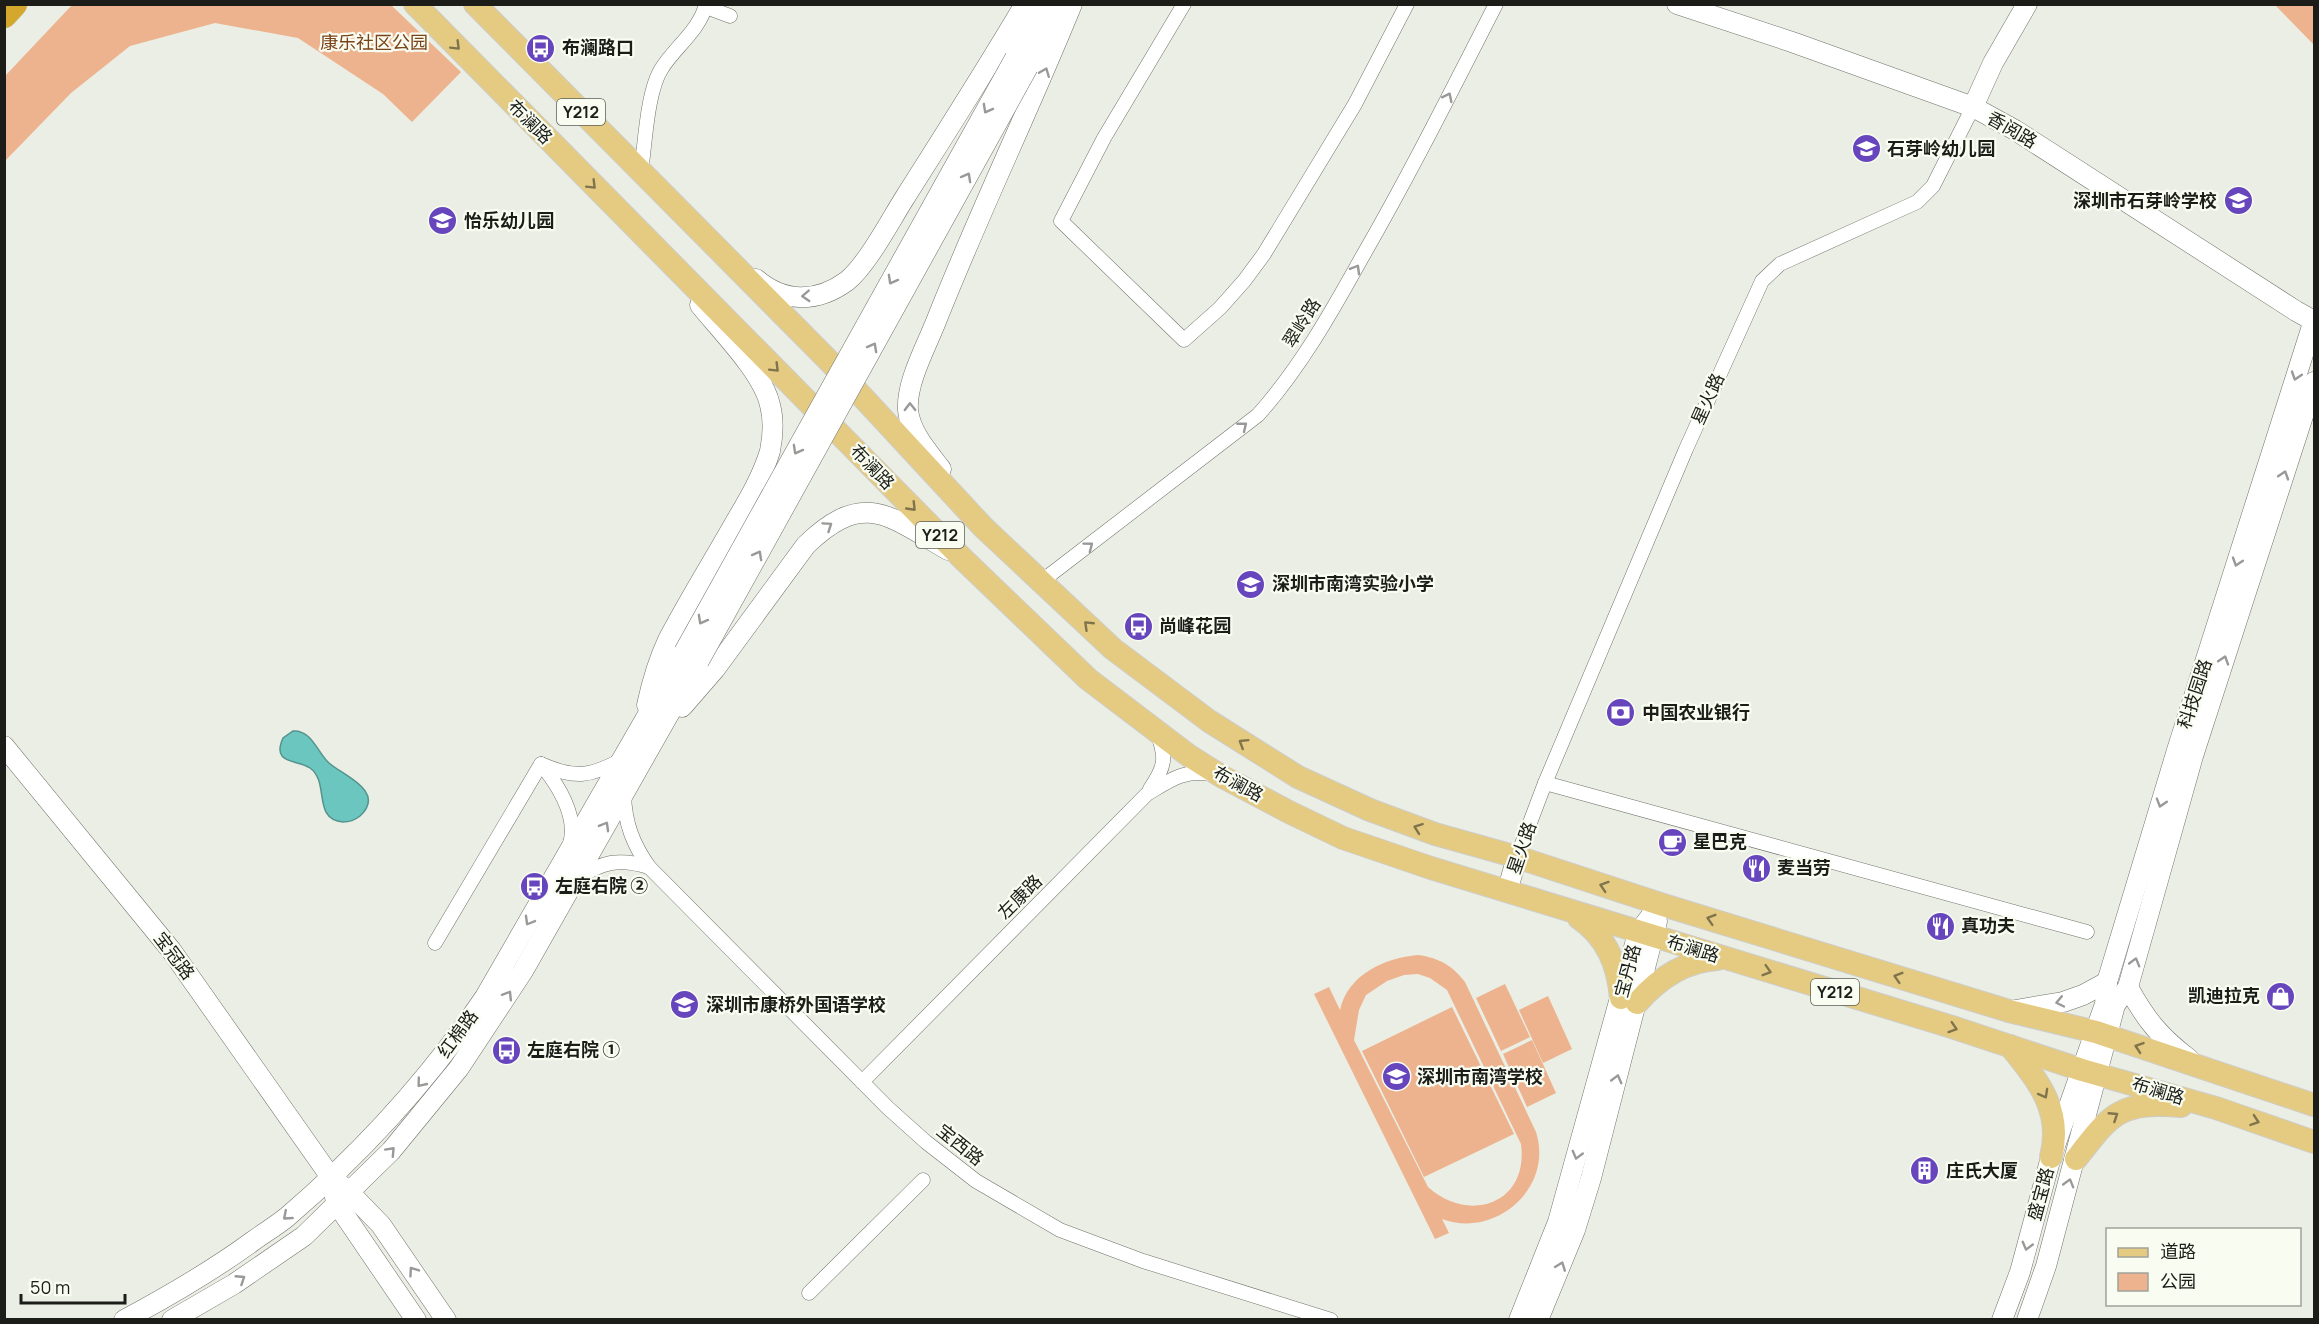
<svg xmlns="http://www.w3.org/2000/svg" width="2319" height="1324" viewBox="0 0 2319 1324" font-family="Manrope,'Noto Sans SC',sans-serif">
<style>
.green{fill:#edb38e;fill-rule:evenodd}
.water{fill:#6cc6c0;stroke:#54938e;stroke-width:1.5}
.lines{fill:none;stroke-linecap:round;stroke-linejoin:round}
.street-casing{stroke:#70736a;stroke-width:15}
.secondary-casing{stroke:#70736a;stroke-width:21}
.primary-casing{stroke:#cdcdcc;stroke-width:24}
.highway-casing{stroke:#cdcdcc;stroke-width:27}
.street{stroke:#fff;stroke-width:14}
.secondary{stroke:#fff;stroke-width:20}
.primary{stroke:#e5cb81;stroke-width:22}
.highway{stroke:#d3a82d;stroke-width:26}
.secondary-bridge-casing{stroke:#70736a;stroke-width:21;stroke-linecap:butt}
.secondary-bridge{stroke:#fff;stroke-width:20}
.oneway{stroke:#80744d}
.oneway2{stroke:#999998}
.labels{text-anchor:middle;stroke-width:4.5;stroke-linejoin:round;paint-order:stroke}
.shield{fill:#f8fcf1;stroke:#5e605a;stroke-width:1.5}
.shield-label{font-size:16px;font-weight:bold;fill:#1c1d19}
.park-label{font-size:18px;fill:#7b4318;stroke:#f8fcf1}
.poi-label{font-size:18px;font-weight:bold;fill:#1c1d19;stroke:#f8fcf1;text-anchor:start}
.street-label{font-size:18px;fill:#1c1d19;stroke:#f8fcf1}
</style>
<rect width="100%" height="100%" fill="#ebeee4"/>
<!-- green -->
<g class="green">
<path d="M 72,5 L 391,5 L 461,72 L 412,122 L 383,94 L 298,38 L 215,23 L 130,46 L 71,93 L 5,161 L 5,76 Z"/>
<path d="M 2275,5 L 2314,5 L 2314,45 Z"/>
<path d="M 1418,955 C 1439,958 1452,965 1465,982 L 1536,1132 C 1554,1188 1495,1239 1442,1219 L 1449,1233 L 1435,1239 L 1314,994 L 1329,987 L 1340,1010 C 1348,974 1385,958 1418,955 ZM 1418,974 L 1430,978 L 1447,990 L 1521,1144 C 1529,1204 1469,1224 1428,1187 L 1354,1040 L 1359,1010 L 1366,995 L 1387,981 L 1404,975 Z"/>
<path d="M 1505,984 L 1530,1037 L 1501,1051 L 1476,998 Z"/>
<path d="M 1548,996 L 1572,1049 L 1543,1063 L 1519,1010 Z"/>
<path d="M 1452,1007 L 1514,1134 L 1424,1177 L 1362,1051 Z"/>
<path d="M 1532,1040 L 1556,1093 L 1527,1107 L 1503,1054 Z"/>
</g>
<!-- water -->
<path class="water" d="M 293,731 C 312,730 317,752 329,763 C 342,775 387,791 360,816 C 355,820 349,822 343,822 C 312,820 330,782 310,768 C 297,759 271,765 283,738 Z"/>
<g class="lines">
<defs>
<g id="street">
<path d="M 1184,4 L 1104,138 L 1061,221 L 1184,340 L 1220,308 L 1244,281 L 1264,254 L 1355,104 L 1407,4"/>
<path d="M 706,7 L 730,16"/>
<path d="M 641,172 C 645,145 647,90 662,68 C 675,47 700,30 706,4"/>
<path d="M 1042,581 L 1258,415 C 1300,368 1331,313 1361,259 C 1409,176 1452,90 1496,4"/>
<path d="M 541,764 C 558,785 578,816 570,844"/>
<path d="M 543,765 C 576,779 591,776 621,760"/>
<path d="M 1545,783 L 2087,932"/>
<path d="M 1150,789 C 1165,767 1167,758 1157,733"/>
<path d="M 624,795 C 625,824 633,844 649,867 L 888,1108 L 926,1142 L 976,1181 L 1060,1230 L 1143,1261 L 1331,1320"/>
<path d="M 1517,857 L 1545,783 L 1686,449 L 1762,281 L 1780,264 L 1917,202 L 1933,186 L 1973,107"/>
<path d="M 576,880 C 601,861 620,858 649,867"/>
<path d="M 435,943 L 541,764"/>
<path d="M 862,1082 L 1147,794 C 1172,779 1183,770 1213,774"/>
<path d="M 809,1293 L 923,1180"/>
</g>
<g id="secondary">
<path d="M 1677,4 L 1792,42 L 1973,107 L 2015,130 L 2296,311 L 2314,321"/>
<path d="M 1015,58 L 1040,4"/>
<path d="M 1028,67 L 1059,5"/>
<path d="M 1973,107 L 1993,63 L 2027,4"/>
<path d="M 756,279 C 784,303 817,303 847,281 C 867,265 890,221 904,199 C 945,134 986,70 1025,4"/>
<path d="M 941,469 C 928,452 910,432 908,410 C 906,382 927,345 937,319 C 979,213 1029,110 1072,4"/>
<path d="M 647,705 C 652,682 658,661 668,640 C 689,600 714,560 736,521 C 749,499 763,475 770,451 C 773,436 774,420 770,405 C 763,373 721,331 700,305"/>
<path d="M 682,707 L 715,669 L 806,545 C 864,489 889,516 948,550"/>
<path d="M 4,746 L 171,950 L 330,1176 L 349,1192 L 381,1225 L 446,1320"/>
<path d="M 1507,892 L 1517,857"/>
<path d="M 2128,987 C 2146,1020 2160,1037 2189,1059"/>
<path d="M 2010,1011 L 2063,1002 L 2083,995 L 2107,982"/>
<path d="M 334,1193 L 337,1204 L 416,1320"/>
<path d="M 124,1320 C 169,1296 212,1271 253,1241 C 264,1233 276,1226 287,1217 C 364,1151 428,1081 485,997 L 684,652"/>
<path d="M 172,1320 L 234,1284 L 304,1236 L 391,1151 L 459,1068 L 523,971 L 699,661"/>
<path d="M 1519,1320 L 1558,1222 L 1638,933 L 1660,904"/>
<path d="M 1538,1320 L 1575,1230 L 1591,1178 L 1657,921"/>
<path d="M 2002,1320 L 2020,1272 L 2051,1157 L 2105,1004 L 2107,982 L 2178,747 L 2314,320"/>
<path d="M 2027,1320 L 2046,1266 L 2115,1005 L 2128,987 L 2193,756 L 2314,382"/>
</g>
<g id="primary">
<path d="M 415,4 L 962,558 L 1088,679 L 1188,755 L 1221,776 L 1289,812 L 1343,838 L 1431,868 L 1952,1027 L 2082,1070 L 2216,1108 L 2314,1142"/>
<path d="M 475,4 L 832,364 L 983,527 L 1113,649 L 1209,721 L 1298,777 L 1370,810 L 1435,834 L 1517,857 L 1660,904 L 2009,1011 L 2096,1032 L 2314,1105"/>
<path d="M 1579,918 C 1607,937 1618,965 1621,998"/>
<path d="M 1637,1003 C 1658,979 1684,961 1717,959"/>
<path d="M 2010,1046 C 2038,1081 2063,1110 2051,1157"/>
<path d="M 2076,1159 C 2111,1114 2119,1101 2181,1106"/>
</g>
<path id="highway" d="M 4,15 L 14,4"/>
</defs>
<!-- street casing -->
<use href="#street" class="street-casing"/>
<!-- secondary casing -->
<use href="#secondary" class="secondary-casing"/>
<!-- primary casing -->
<use href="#primary" class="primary-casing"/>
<!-- highway casing -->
<use href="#highway" class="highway-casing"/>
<!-- street -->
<use href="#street" class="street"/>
<!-- secondary -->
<use href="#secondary" class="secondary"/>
<!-- primary -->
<use href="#primary" class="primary"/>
<!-- highway -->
<use href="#highway" class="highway"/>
<defs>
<g id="secondary-bridge">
<path d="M 684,652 L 1015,58"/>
<path d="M 699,661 L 1028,67"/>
</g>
</defs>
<!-- secondary-bridge casing -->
<use href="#secondary-bridge" class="secondary-bridge-casing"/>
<!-- secondary-bridge -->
<use href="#secondary-bridge" class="secondary-bridge"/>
</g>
<!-- one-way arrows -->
<defs><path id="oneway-chevron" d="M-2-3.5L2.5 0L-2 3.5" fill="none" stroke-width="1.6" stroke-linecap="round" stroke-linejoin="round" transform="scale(1.5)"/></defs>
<g class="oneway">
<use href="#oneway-chevron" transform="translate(456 46) rotate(45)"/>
<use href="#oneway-chevron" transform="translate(592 185) rotate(45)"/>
<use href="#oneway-chevron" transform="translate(775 368) rotate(45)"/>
<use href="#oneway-chevron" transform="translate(912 507) rotate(46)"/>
<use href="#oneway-chevron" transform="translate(1088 625) rotate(-136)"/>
<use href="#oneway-chevron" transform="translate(1243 743) rotate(-148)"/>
<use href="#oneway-chevron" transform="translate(1418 828) rotate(-160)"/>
<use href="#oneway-chevron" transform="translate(1604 886) rotate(-162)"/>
<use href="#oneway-chevron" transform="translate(1711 919) rotate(-163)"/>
<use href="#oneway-chevron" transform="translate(1767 971) rotate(17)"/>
<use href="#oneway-chevron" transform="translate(1898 977) rotate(-163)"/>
<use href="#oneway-chevron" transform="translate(1953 1028) rotate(18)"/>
<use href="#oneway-chevron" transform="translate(2139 1047) rotate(-161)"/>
<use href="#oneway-chevron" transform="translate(2044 1094) rotate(61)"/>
<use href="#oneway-chevron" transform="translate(2114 1116) rotate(-33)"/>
<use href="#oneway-chevron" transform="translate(2255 1121) rotate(19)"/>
</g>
<g class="oneway2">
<use href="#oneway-chevron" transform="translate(1045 72) rotate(-68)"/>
<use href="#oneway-chevron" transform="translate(1448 97) rotate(-63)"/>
<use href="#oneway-chevron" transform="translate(987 109) rotate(119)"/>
<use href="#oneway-chevron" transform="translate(967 177) rotate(-61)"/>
<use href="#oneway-chevron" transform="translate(1356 269) rotate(-60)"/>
<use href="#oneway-chevron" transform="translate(892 280) rotate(119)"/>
<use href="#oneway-chevron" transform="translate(806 296) rotate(177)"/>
<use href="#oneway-chevron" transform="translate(873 347) rotate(-61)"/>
<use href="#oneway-chevron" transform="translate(2296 376) rotate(108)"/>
<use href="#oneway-chevron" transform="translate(910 407) rotate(-91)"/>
<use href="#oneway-chevron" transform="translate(1243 426) rotate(-39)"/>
<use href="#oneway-chevron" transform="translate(797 450) rotate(119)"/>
<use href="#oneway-chevron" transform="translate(2284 475) rotate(-72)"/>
<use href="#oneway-chevron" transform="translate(828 526) rotate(-34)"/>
<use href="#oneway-chevron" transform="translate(1089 546) rotate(-37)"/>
<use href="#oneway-chevron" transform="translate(758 555) rotate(-61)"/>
<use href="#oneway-chevron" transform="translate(2237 562) rotate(108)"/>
<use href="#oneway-chevron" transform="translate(702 620) rotate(119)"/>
<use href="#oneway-chevron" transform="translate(2224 660) rotate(-72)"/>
<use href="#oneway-chevron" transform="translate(2161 803) rotate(107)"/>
<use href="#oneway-chevron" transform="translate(605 826) rotate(-60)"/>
<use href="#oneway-chevron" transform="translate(529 921) rotate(120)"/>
<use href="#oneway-chevron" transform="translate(2135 962) rotate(-74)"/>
<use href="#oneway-chevron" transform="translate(508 995) rotate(-58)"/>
<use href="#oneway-chevron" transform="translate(2060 1002) rotate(168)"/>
<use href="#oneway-chevron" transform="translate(1617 1079) rotate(-75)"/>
<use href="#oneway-chevron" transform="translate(421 1083) rotate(129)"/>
<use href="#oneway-chevron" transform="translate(391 1151) rotate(-47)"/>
<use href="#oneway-chevron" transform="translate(1577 1155) rotate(105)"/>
<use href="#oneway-chevron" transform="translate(2069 1183) rotate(-74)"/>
<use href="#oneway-chevron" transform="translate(287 1216) rotate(139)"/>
<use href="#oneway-chevron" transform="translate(2027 1246) rotate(105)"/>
<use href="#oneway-chevron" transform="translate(1561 1266) rotate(-69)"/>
<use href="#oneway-chevron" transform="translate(413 1271) rotate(-125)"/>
<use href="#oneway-chevron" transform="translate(241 1279) rotate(-33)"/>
</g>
<!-- icons -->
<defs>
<symbol id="bus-disc" viewBox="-11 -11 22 22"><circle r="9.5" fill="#6745bd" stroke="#f8fcf1"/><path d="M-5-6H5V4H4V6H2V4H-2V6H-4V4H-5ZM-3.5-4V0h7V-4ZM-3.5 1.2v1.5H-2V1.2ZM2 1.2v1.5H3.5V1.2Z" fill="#fff"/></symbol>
<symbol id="school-disc" viewBox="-11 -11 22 22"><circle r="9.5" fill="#6745bd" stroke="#f8fcf1"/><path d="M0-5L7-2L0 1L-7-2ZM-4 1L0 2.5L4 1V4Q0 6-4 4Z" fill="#fff"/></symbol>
<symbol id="bank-disc" viewBox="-11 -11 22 22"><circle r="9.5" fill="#6745bd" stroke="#f8fcf1"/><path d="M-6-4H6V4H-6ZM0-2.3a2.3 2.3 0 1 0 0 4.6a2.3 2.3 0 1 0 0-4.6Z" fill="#fff"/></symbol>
<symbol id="cafe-disc" viewBox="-11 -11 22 22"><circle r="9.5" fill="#6745bd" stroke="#f8fcf1"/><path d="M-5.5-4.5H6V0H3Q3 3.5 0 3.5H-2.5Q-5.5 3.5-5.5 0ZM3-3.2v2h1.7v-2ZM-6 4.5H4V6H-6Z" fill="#fff"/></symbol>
<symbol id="restaurant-disc" viewBox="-11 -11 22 22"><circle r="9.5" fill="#6745bd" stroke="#f8fcf1"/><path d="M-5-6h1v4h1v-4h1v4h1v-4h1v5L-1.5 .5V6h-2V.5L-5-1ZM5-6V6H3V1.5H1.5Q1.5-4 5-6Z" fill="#fff"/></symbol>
<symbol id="shop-disc" viewBox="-11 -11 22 22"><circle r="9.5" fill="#6745bd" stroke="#f8fcf1"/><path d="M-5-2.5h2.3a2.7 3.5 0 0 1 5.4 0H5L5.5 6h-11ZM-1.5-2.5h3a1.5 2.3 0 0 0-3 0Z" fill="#fff"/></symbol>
<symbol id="building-disc" viewBox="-11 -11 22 22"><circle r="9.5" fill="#6745bd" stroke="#f8fcf1"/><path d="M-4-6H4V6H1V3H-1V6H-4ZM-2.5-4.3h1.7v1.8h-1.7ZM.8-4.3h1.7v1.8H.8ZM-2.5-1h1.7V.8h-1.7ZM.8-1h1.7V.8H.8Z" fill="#fff"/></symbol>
</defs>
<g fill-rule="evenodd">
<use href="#bus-disc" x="524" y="32" width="33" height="33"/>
<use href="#school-disc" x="1850" y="132" width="33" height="33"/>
<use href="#school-disc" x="2222" y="184" width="33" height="33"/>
<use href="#school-disc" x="426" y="204" width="33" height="33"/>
<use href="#school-disc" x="1234" y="568" width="33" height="33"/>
<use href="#bus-disc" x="1122" y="610" width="33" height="33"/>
<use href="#bank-disc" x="1604" y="696" width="33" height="33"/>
<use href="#cafe-disc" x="1656" y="826" width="33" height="33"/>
<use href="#restaurant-disc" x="1740" y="852" width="33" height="33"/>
<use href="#bus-disc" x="518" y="870" width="33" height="33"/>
<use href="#restaurant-disc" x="1924" y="910" width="33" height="33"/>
<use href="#shop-disc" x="2264" y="980" width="33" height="33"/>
<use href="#school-disc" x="668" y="988" width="33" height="33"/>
<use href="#bus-disc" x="490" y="1034" width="33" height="33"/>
<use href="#school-disc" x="1380" y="1060" width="33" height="33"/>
<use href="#building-disc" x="1908" y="1154" width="33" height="33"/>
</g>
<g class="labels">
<!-- shield labels -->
<g class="shield">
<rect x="557" y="99" width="48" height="26" rx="4.5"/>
<rect x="916" y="522" width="48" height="26" rx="4.5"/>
<rect x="1811" y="979" width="48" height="26" rx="4.5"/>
</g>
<g class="shield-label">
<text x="581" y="118">Y212</text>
<text x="940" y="541">Y212</text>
<text x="1835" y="998">Y212</text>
</g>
<!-- park labels -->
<g class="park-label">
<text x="374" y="49">康乐社区公园</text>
</g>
<!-- poi labels -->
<g class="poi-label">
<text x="562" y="54">布澜路口</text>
<text x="1887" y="155">石芽岭幼儿园</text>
<text x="2217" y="207" text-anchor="end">深圳市石芽岭学校</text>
<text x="464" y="227">怡乐幼儿园</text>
<text x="1272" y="590">深圳市南湾实验小学</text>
<text x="1159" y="632">尚峰花园</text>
<text x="1642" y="719">中国农业银行</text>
<text x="1693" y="848">星巴克</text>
<text x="1777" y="874">麦当劳</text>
<text x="555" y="892">左庭右院 ②</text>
<text x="1961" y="932">真功夫</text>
<text x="2260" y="1002" text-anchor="end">凯迪拉克</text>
<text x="706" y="1011">深圳市康桥外国语学校</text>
<text x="527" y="1056">左庭右院 ①</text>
<text x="1417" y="1083">深圳市南湾学校</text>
<text x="1946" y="1177">庄氏大厦</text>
</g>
<!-- street labels -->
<g class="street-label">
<text transform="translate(530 122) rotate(45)" y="6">布澜路</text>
<text transform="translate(2012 130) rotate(30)" y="6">香阅路</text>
<text transform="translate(1302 323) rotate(-58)" y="6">翠岭路</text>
<text transform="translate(1708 399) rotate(-66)" y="6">星火路</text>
<text transform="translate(872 467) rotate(46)" y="6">布澜路</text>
<text transform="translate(2195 694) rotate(-72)" y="6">科技园路</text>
<text transform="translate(1238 784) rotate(29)" y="6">布澜路</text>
<text transform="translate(1522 848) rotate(-71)" y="6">星火路</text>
<text transform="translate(1020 897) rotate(-45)" y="6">左康路</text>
<text transform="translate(1693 949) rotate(17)" y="6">布澜路</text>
<text transform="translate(174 956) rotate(53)" y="6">宝冠路</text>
<text transform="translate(1628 971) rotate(-75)" y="6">宝丹路</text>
<text transform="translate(458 1034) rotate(-54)" y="6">红棉路</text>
<text transform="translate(2158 1091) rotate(17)" y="6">布澜路</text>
<text transform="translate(960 1145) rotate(39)" y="6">宝西路</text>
<text transform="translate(2041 1194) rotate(-75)" y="6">盛宝路</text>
</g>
</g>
<!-- border -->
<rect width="2319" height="1324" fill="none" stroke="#1c1d19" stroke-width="12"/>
<!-- legend -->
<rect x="2106" y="1228" width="195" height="78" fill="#f8fcf1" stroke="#a0a39b" stroke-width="1.5"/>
<rect x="2118" y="1248" width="30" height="9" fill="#e5cb81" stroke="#a0a39b" stroke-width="1.5"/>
<text x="2160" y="1258" font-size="18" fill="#1c1d19">道路</text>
<rect x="2118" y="1273" width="30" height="18" fill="#edb38e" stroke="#a0a39b" stroke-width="1.5"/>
<text x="2160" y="1288" font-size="18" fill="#1c1d19">公园</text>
<!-- scale -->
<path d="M21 1294v9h104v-9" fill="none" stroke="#1c1d19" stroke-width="3"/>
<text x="30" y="1294" font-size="18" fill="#1c1d19" stroke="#f8fcf1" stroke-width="4.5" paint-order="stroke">50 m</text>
</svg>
